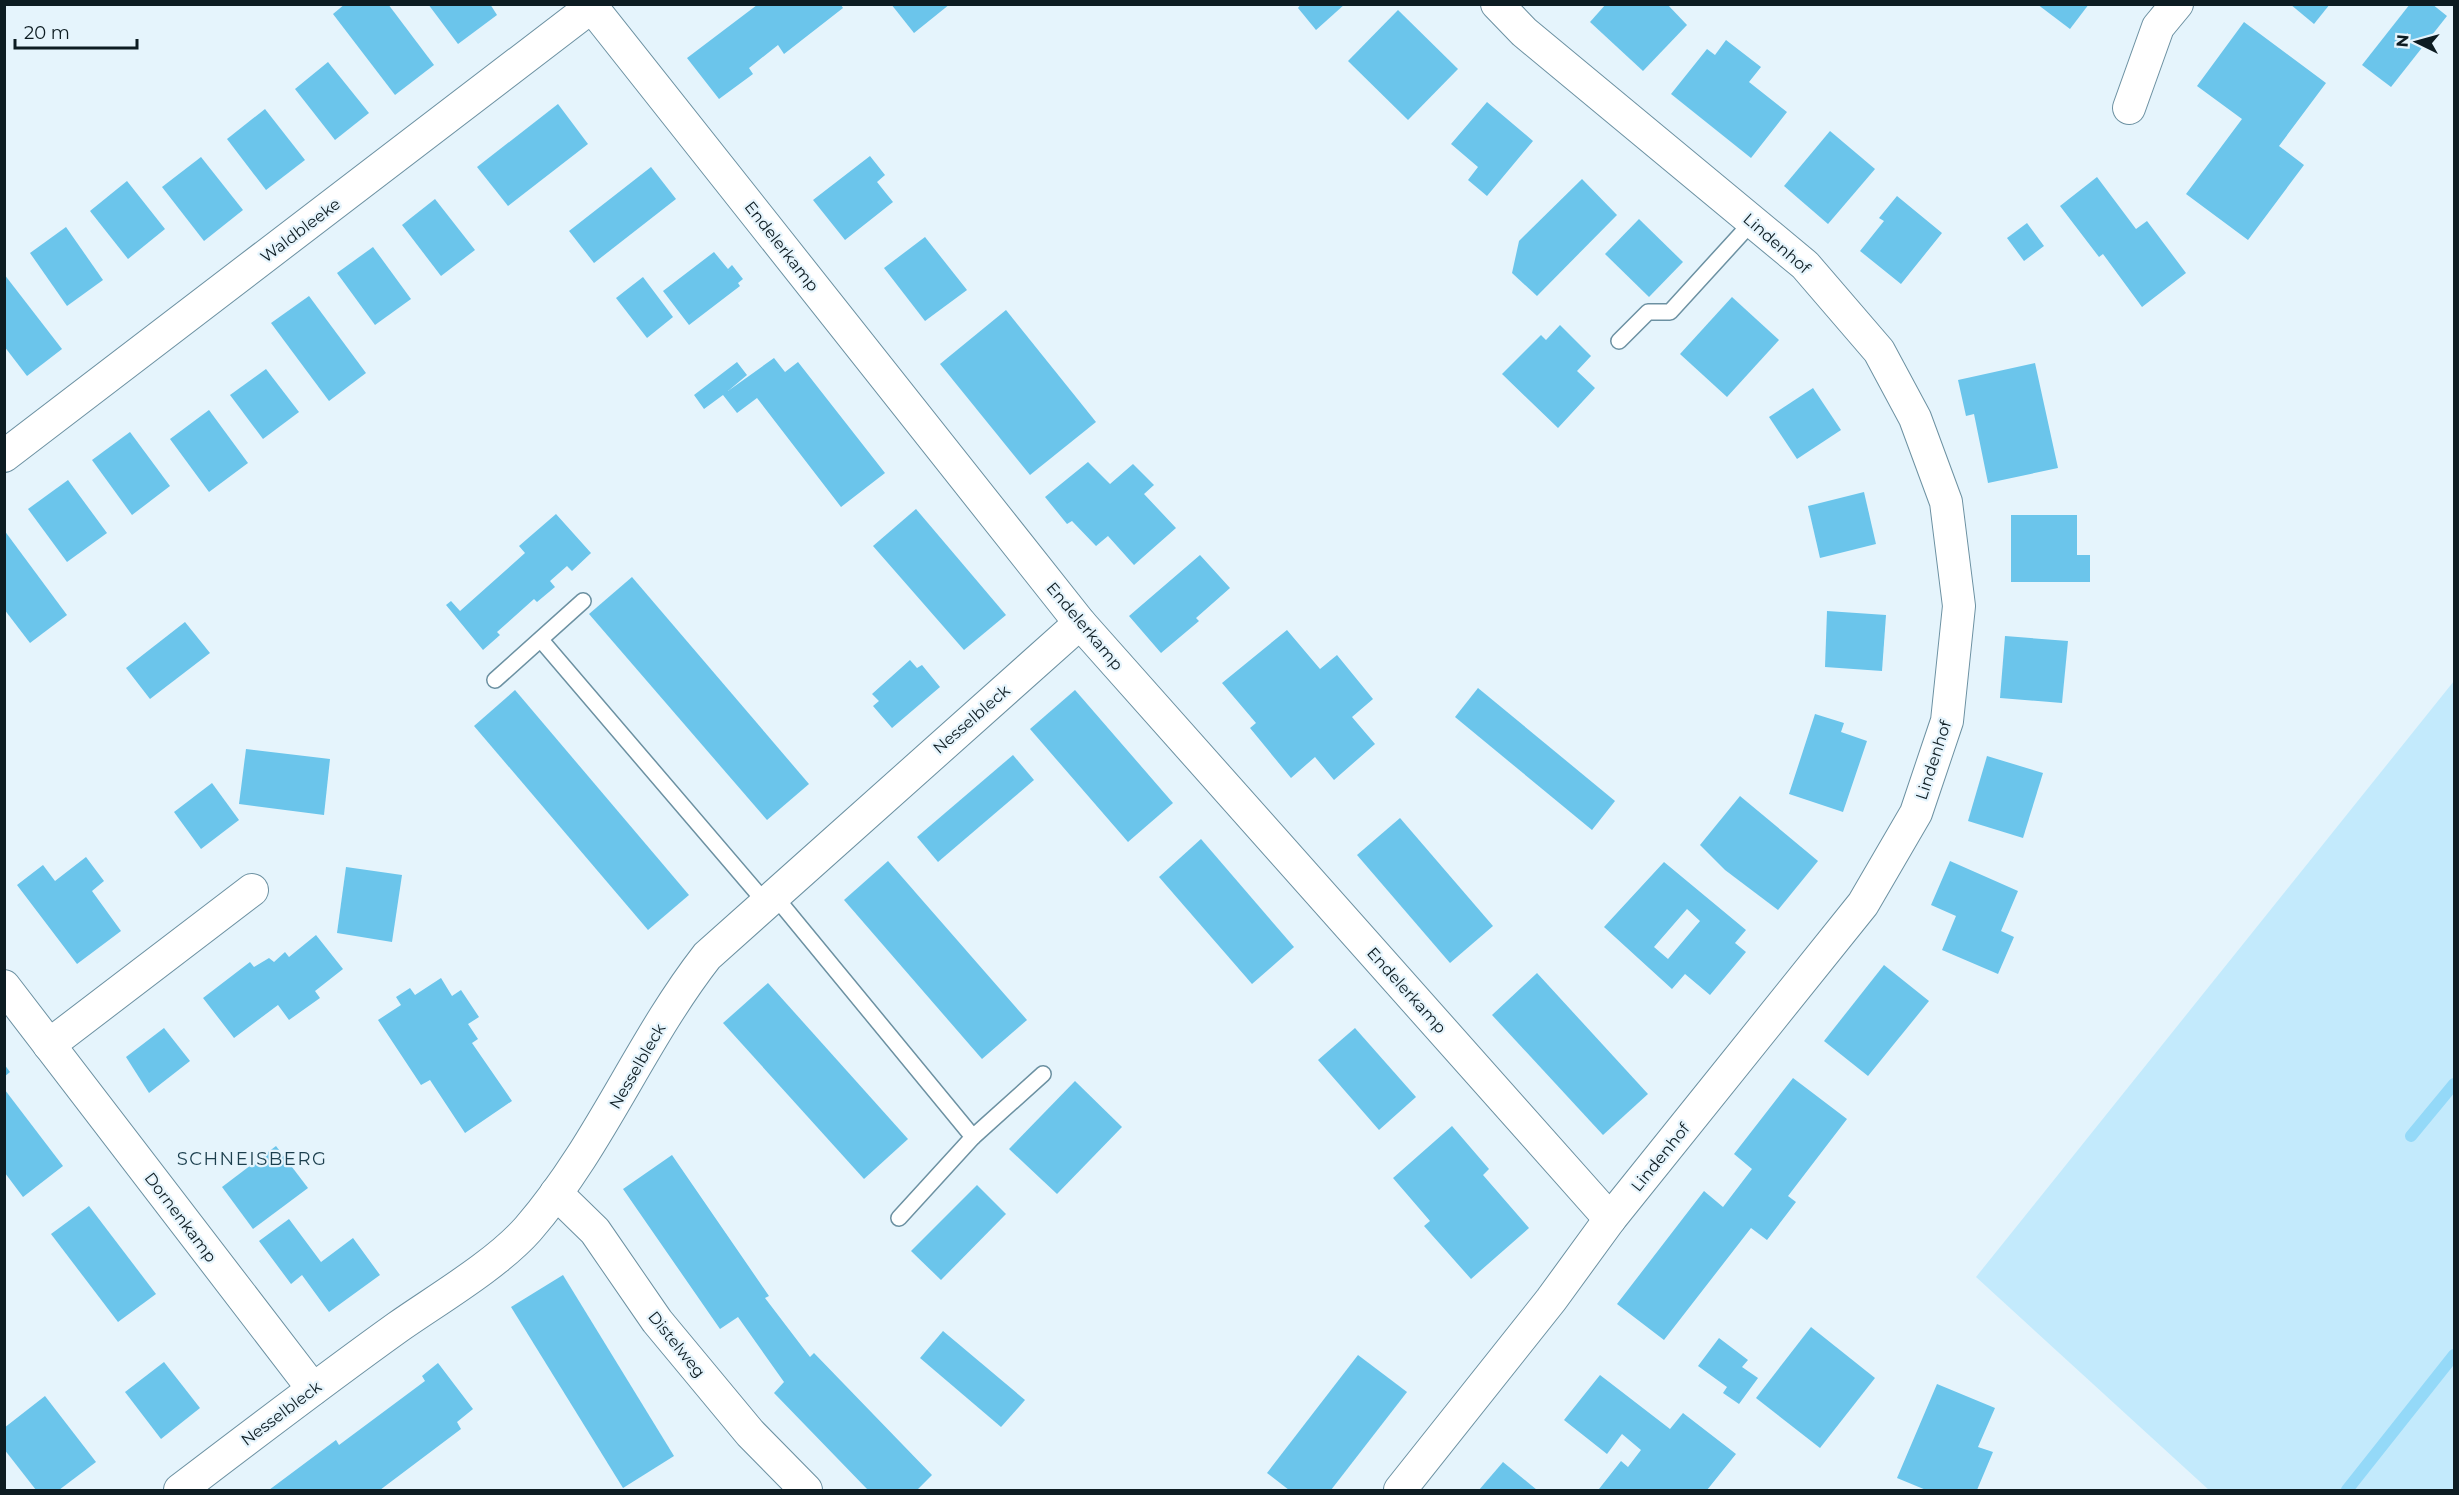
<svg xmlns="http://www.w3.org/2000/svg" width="2459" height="1495" viewBox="0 0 2459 1495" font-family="Montserrat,sans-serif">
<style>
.green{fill:#c3eafc}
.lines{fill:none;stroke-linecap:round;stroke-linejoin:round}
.stream{stroke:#94d9f8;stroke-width:12}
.building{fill:#6bc5eb;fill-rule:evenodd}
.lane-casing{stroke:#6c91a2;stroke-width:18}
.street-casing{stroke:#6c91a2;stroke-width:34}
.lane{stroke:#fff;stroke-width:15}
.street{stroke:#fff;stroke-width:32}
.labels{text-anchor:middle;stroke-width:4.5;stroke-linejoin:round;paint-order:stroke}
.street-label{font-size:16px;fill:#0d1c22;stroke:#e5f4fc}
.neighbourhood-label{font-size:18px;letter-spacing:1.5px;fill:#1b3e4d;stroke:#e5f4fc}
</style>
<rect width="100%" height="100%" fill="#e5f4fc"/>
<!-- green -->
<path class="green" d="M 2454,681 L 2454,1490 L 2209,1490 L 1976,1277 Z"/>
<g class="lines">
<!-- stream -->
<g class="stream">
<path d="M 2411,1136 L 2454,1084"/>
<path d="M 2347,1490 L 2454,1355"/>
</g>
</g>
<!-- building -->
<g class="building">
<path d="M 345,4 L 388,4 L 434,65 L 395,95 L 333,14 Z"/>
<path d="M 428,4 L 490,4 L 497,15 L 458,44 Z"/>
<path d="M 891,4 L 950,4 L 914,33 Z"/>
<path d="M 1301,4 L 1345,4 L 1316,30 L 1298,8 Z"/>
<path d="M 1606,4 L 1667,4 L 1687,25 L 1643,71 L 1590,22 Z"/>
<path d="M 2037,4 L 2089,4 L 2070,29 Z"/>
<path d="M 2290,4 L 2330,4 L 2314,24 Z"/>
<path d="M 2410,4 L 2432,4 L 2447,16 L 2391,87 L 2362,65 Z"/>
<path d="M 757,5 L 841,5 L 843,8 L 784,54 L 778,45 L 749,68 L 753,74 L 719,99 L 687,58 Z"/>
<path d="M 1398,10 L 1458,69 L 1408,120 L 1348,61 Z"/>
<path d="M 2244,22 L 2326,83 L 2279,146 L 2304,165 L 2248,240 L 2186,194 L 2242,119 L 2197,86 Z"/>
<path d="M 1726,40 L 1761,67 L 1749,82 L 1787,112 L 1751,158 L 1671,94 L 1707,49 L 1715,55 Z"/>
<path d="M 328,62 L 369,113 L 335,140 L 295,89 Z"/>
<path d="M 1487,102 L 1533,141 L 1487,196 L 1468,180 L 1478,167 L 1451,144 Z"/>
<path d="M 558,104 L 588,144 L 508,206 L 477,167 Z"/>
<path d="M 265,109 L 305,160 L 266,190 L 227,139 Z"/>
<path d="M 1830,131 L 1875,169 L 1828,224 L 1784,186 Z"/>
<path d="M 870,156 L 885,175 L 877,182 L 893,202 L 845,240 L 813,200 Z"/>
<path d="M 201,157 L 243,210 L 204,241 L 162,187 Z"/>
<path d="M 651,167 L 676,199 L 594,263 L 569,231 Z"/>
<path d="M 2097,177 L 2136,229 L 2147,221 L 2186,273 L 2142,307 L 2103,254 L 2099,257 L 2060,206 Z"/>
<path d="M 1582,179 L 1617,215 L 1537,296 L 1512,273 L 1519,241 Z"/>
<path d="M 127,181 L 165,229 L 128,259 L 90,211 Z"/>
<path d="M 1897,196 L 1942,233 L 1901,284 L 1860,251 L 1884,221 L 1879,218 Z"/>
<path d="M 435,199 L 475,250 L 441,276 L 402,225 Z"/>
<path d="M 1639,219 L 1683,262 L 1649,297 L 1605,254 Z"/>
<path d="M 2027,223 L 2044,246 L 2024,261 L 2007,238 Z"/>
<path d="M 66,227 L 103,280 L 67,306 L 30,253 Z"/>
<path d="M 925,237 L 967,290 L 925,321 L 884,268 Z"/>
<path d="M 373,247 L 411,299 L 375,325 L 337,273 Z"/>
<path d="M 714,252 L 728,269 L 732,265 L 743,279 L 738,283 L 740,286 L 689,325 L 663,291 Z"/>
<path d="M 4,274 L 62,349 L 27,376 L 4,346 Z"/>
<path d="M 643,277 L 673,317 L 647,338 L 616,298 Z"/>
<path d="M 309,296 L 366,373 L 329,401 L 271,323 Z"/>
<path d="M 1732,297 L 1779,340 L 1727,397 L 1680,354 Z"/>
<path d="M 1006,310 L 1096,422 L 1030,475 L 940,364 Z"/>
<path d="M 1560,325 L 1591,356 L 1577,371 L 1595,388 L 1558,428 L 1502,374 L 1541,335 L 1546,340 Z"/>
<path d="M 774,358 L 785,372 L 798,362 L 885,473 L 841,507 L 757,398 L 737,413 L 723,395 L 704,409 L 694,395 L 737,362 L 747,375 L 728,391 Z"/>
<path d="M 2035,363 L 2058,468 L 1988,483 L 1974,414 L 1966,416 L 1958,380 Z"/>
<path d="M 266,369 L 299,412 L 263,439 L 230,395 Z"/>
<path d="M 1813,388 L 1841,430 L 1797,459 L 1769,417 Z"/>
<path d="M 209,410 L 248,463 L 209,492 L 170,439 Z"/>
<path d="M 130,432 L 170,486 L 132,515 L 92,460 Z"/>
<path d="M 1088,462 L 1110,484 L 1133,464 L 1154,485 L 1144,494 L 1176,528 L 1134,565 L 1108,536 L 1096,546 L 1072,521 L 1067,524 L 1045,497 Z"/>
<path d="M 68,480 L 107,533 L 67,562 L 28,509 Z"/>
<path d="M 1864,492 L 1876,544 L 1820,558 L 1808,506 Z"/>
<path d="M 916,509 L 1006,615 L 964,650 L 873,546 Z"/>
<path d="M 556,514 L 591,553 L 572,571 L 567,566 L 550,581 L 555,587 L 537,602 L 534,599 L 497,632 L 500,635 L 483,650 L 446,605 L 451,601 L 460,611 L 525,553 L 519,546 Z"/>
<path d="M 2011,515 L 2077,515 L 2077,555 L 2090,555 L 2090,582 L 2011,582 Z"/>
<path d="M 4,530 L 67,615 L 30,643 L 4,609 Z"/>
<path d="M 1200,555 L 1230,588 L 1196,618 L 1199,621 L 1161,653 L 1129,616 Z"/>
<path d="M 632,577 L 809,784 L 767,820 L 589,614 Z"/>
<path d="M 1827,611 L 1886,615 L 1882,671 L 1825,667 Z"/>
<path d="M 185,622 L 210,653 L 150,699 L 126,668 Z"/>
<path d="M 1287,630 L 1320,669 L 1337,655 L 1373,699 L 1352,717 L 1375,744 L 1334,780 L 1315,757 L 1291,778 L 1250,728 L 1256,723 L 1222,683 Z"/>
<path d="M 2005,636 L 2068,641 L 2062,703 L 2000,698 Z"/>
<path d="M 910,660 L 917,668 L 922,665 L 940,687 L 892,728 L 873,706 L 879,701 L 872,694 Z"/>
<path d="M 1478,688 L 1615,801 L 1592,830 L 1455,717 Z"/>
<path d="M 515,690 L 689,895 L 648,930 L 474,726 Z"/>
<path d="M 1075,690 L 1173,803 L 1128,842 L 1030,729 Z"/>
<path d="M 1815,714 L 1844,723 L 1841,732 L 1867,741 L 1843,812 L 1789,794 Z"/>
<path d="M 246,749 L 330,759 L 324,815 L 239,804 Z"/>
<path d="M 1013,755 L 1034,780 L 938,862 L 917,837 Z"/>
<path d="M 1987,756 L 2043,773 L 2023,838 L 1968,821 Z"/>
<path d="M 212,783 L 239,820 L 201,849 L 174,812 Z"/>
<path d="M 1740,796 L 1818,861 L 1778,910 L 1725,870 L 1700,845 Z"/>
<path d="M 1400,818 L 1493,926 L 1450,963 L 1357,855 Z"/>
<path d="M 1201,839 L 1294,947 L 1252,984 L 1159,877 Z"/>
<path d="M 86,857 L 104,881 L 92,891 L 121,931 L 77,964 L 17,885 L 43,865 L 55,881 Z"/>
<path d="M 888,861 L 1027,1020 L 982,1059 L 844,900 Z"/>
<path d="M 1950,861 L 2018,891 L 2001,931 L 2014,937 L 1998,974 L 1942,950 L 1956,916 L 1931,905 Z"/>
<path d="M 1664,862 L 1746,930 L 1735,943 L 1746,952 L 1710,995 L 1685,974 L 1672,989 L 1604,927 ZM 1687,909 L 1700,921 L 1668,959 L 1654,947 Z"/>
<path d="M 346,867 L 402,875 L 392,942 L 337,933 Z"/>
<path d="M 316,935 L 343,969 L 315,991 L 320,998 L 289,1020 L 278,1005 L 234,1038 L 203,998 L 250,962 L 254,967 L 269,958 L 274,962 L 285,952 L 289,957 Z"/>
<path d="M 1884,965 L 1929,1001 L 1868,1076 L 1824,1041 Z"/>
<path d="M 1537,973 L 1648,1094 L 1603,1135 L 1492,1015 Z"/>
<path d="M 441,978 L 452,996 L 461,990 L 479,1017 L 468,1024 L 478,1039 L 472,1043 L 512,1101 L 465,1133 L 430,1080 L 421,1085 L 378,1020 L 401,1005 L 396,997 L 410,988 L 415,995 Z"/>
<path d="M 768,983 L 908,1139 L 864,1179 L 723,1023 Z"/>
<path d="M 164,1028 L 190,1061 L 149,1093 L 126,1057 Z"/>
<path d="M 1355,1028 L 1416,1097 L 1379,1130 L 1318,1060 Z"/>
<path d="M 4,1064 L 10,1072 L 4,1077 Z"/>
<path d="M 1793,1078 L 1847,1119 L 1788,1196 L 1796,1202 L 1767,1240 L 1751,1228 L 1664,1340 L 1617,1304 L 1704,1191 L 1723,1207 L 1752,1169 L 1734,1154 Z"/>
<path d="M 1075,1081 L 1122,1127 L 1057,1194 L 1009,1149 Z"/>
<path d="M 5,1090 L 63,1166 L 23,1197 L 5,1173 Z"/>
<path d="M 1452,1126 L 1489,1169 L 1483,1175 L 1529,1228 L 1471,1279 L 1424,1226 L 1430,1221 L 1393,1178 Z"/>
<path d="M 276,1146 L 308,1188 L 253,1229 L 222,1187 Z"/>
<path d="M 672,1155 L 769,1296 L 765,1298 L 810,1357 L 814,1353 L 932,1475 L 917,1490 L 868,1490 L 774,1393 L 784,1382 L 738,1317 L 720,1329 L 623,1189 Z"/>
<path d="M 977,1185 L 1006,1214 L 941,1280 L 911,1251 Z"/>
<path d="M 89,1206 L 156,1294 L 118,1322 L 51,1234 Z"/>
<path d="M 289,1219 L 321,1262 L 353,1238 L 380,1275 L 329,1312 L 302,1275 L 291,1284 L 259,1241 Z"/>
<path d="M 563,1275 L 674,1456 L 623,1488 L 511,1307 Z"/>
<path d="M 1811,1327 L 1875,1378 L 1820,1448 L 1756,1398 Z"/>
<path d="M 943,1331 L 1025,1400 L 1001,1427 L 920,1358 Z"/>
<path d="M 1719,1338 L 1748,1360 L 1742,1367 L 1758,1378 L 1739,1404 L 1723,1393 L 1727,1387 L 1698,1366 Z"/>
<path d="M 1358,1355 L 1407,1392 L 1331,1490 L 1289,1490 L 1267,1473 Z"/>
<path d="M 164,1362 L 200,1408 L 161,1439 L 125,1392 Z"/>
<path d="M 438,1363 L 473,1409 L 457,1422 L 461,1429 L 380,1490 L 269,1490 L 336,1440 L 339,1445 L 425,1381 L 422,1376 Z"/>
<path d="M 1600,1375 L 1670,1429 L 1683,1413 L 1736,1454 L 1707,1490 L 1599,1489 L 1621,1461 L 1628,1467 L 1641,1450 L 1622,1434 L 1607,1454 L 1564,1420 Z"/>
<path d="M 1937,1384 L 1995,1408 L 1978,1447 L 1993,1452 L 1977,1490 L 1926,1490 L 1897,1478 Z"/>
<path d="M 45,1396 L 96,1462 L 59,1490 L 36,1490 L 4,1449 L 4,1428 Z"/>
<path d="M 1503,1462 L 1537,1490 L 1479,1490 Z"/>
</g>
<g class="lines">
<defs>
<g id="lane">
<path d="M 1619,341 L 1648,312 L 1670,312 L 1753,221"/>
<path d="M 541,640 L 765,902"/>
<path d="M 495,680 L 583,601"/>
<path d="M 773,894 L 973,1137 L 899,1218"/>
<path d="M 973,1137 L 1043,1074"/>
</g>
<g id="street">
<path d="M 592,7 L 1080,623 L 1610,1219"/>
<path d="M 2129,108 L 2158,27 L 2177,4"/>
<path d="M 4,456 L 595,4"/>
<path d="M 4,986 L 313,1389"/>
<path d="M 49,1045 L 252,890"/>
<path d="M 556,1193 L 595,1231 L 657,1321 L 750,1433 L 806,1490"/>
<path d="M 180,1490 C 252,1435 324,1380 398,1327 C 438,1299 496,1265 528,1229 C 600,1146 640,1042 707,956 L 1080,623"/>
<path d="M 1400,1490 L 1551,1300 L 1610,1219 L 1863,904 L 1916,813 L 1947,721 L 1959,606 L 1946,502 L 1915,418 L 1879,351 L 1805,265 L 1524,32 L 1497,4"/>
</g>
</defs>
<!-- lane casing -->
<use href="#lane" class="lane-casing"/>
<!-- street casing -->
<use href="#street" class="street-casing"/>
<!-- lane -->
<use href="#lane" class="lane"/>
<!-- street -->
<use href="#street" class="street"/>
</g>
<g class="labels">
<!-- street labels -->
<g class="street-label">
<text transform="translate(300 230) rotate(-37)" y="6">Waldbleeke</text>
<text transform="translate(1777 243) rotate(41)" y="6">Lindenhof</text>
<text transform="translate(782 246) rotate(52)" y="6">Endelerkamp</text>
<text transform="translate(1085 626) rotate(50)" y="6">Endelerkamp</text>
<text transform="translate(971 719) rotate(-41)" y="6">Nesselbleck</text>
<text transform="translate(1933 760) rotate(-72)" y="6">Lindenhof</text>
<text transform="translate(1407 990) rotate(48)" y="6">Endelerkamp</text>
<text transform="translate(637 1066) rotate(-60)" y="6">Nesselbleck</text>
<text transform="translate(1660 1157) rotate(-51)" y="6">Lindenhof</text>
<text transform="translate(181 1217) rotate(53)" y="6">Dornenkamp</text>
<text transform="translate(677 1344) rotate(51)" y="6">Distelweg</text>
<text transform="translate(281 1413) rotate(-37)" y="6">Nesselbleck</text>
</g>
<!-- neighbourhood labels -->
<g class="neighbourhood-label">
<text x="252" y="1165">SCHNEISBERG</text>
</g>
</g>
<!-- border -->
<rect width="2459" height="1495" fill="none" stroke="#0d1c22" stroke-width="12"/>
<!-- north arrow -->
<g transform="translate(2417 42) rotate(275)" stroke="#e5f4fc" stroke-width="4.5" paint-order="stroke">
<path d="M0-4.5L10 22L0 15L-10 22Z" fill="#0d1c22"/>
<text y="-9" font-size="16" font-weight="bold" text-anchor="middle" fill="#0d1c22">N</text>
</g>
<!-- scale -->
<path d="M15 39v9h122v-9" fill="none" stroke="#0d1c22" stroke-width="3"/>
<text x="24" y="39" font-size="18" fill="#0d1c22" stroke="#e5f4fc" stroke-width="4.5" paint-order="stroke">20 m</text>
</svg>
